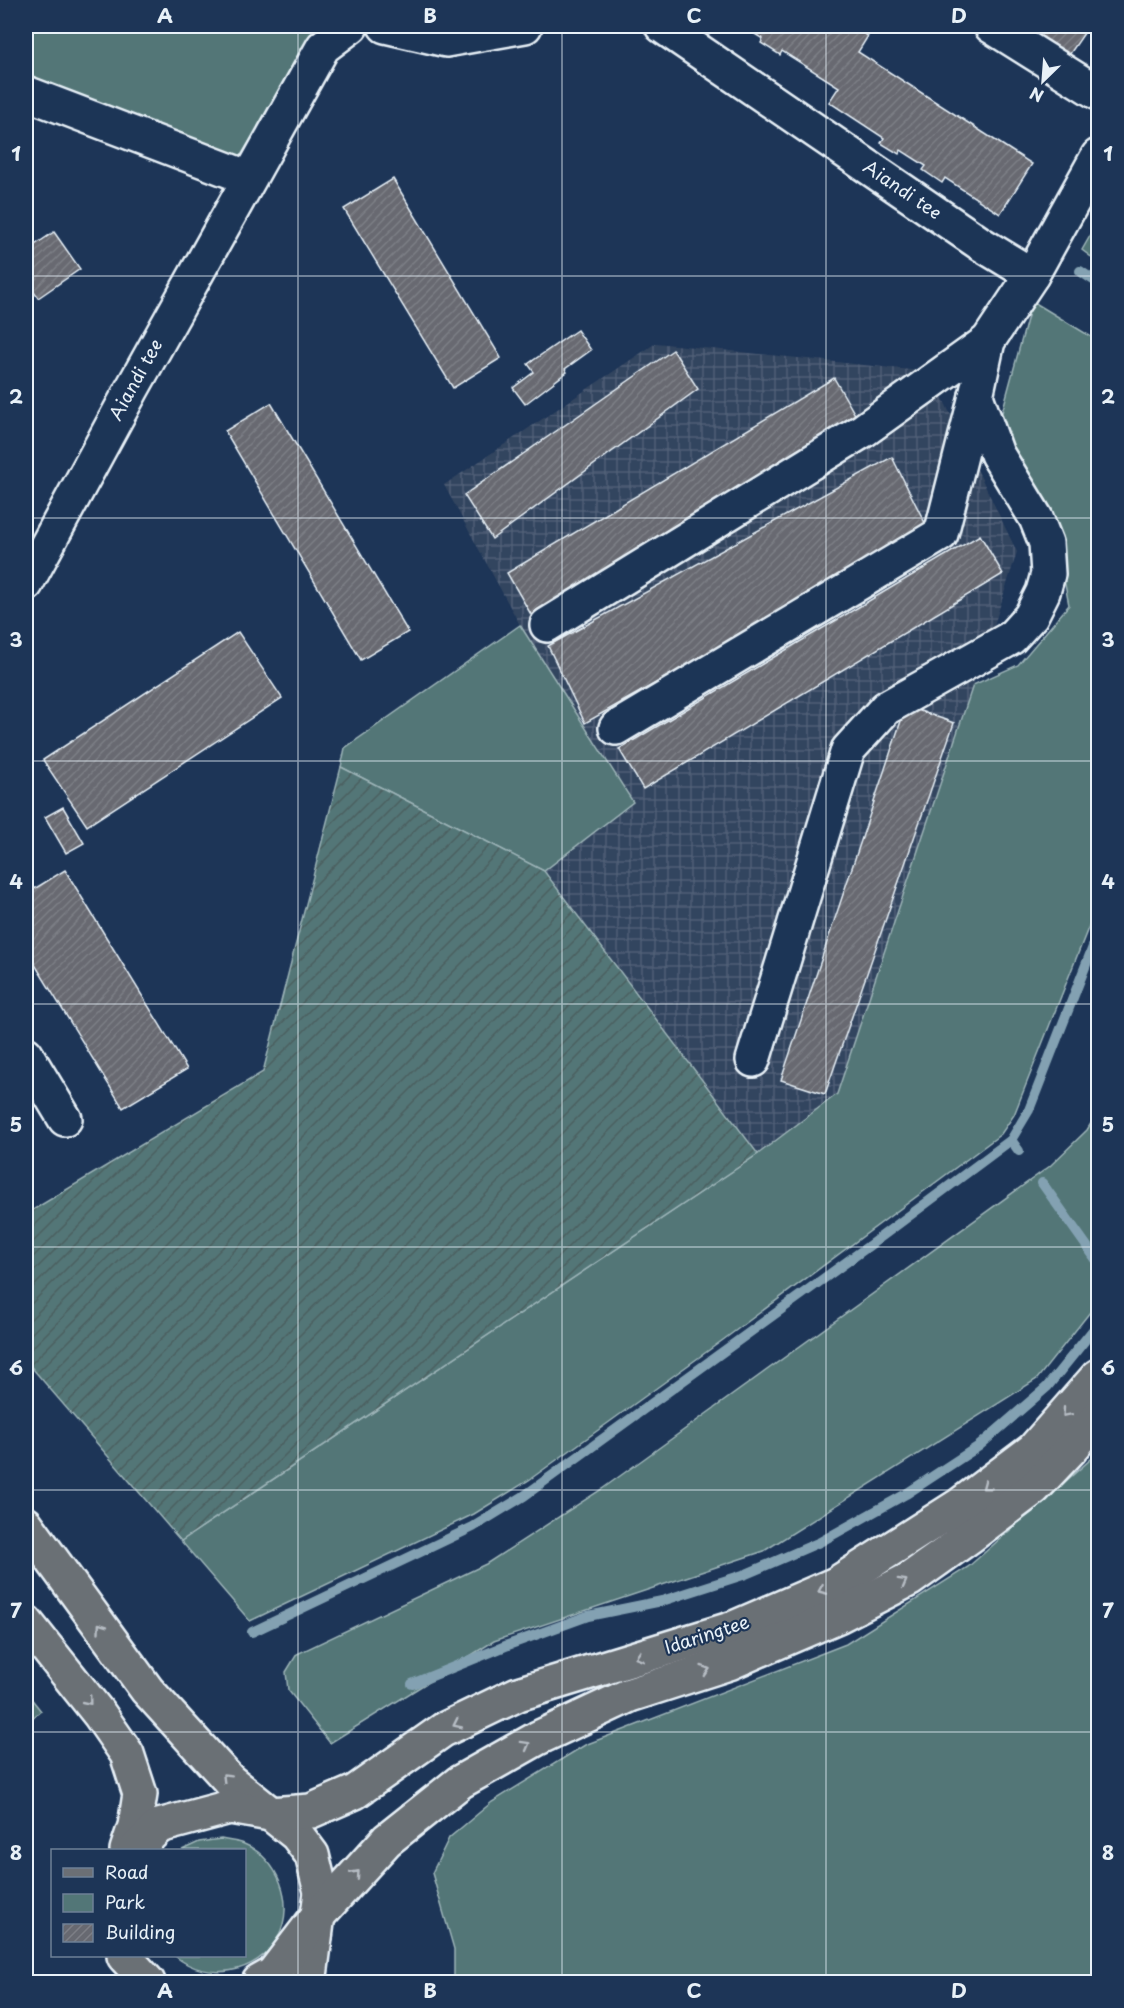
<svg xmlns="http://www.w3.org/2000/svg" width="1124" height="2008" viewBox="0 0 1124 2008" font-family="'Playpen Sans',sans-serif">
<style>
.industrial{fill:url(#industrial-grid)}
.green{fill:#527677;stroke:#9db4b8;stroke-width:1.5}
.cemetery{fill:url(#cemetery-stones);stroke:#9db4b8;stroke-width:1.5}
.garden{fill:url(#garden-furrows);stroke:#9db4b8;stroke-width:1.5}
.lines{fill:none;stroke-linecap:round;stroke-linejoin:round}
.stream{stroke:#83a1b2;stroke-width:10}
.building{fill:url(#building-hatch);stroke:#e8f1f8;stroke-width:1.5}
.minor-casing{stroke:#e8f1f8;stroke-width:38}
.major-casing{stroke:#e8f1f8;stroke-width:38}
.minor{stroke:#1d3557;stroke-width:33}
.major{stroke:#6b6f75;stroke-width:33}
.oneway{stroke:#b6bdc4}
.grid{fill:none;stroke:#e8f1f8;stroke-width:1.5;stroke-opacity:0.55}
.labels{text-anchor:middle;stroke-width:4.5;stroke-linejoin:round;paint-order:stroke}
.street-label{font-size:18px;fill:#e8f1f8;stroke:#1d3557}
.neatline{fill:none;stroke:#e8f1f8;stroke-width:2}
.grid-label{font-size:20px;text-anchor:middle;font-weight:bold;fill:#e8f1f8}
</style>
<defs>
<pattern id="industrial-grid" width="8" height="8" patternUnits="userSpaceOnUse" patternTransform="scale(1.5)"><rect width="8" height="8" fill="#33455f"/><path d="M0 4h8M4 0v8" fill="none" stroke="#516077"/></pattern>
<pattern id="cemetery-stones" width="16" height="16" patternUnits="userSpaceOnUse" patternTransform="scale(1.5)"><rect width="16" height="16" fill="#527677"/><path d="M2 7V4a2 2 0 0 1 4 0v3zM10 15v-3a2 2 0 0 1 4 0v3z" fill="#4c5f60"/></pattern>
<pattern id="garden-furrows" width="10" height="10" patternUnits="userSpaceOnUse" patternTransform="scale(1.5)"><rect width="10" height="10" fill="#527677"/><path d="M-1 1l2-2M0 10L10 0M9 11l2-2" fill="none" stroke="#4c5f60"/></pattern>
<pattern id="building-hatch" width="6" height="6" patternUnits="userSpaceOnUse" patternTransform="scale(1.5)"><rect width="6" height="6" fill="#676971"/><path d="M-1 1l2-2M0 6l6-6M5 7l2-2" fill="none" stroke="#7d7f86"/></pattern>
</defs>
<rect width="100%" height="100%" fill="#1d3557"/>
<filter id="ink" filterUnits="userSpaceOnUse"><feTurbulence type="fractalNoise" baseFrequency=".0167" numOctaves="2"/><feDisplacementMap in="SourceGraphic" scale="12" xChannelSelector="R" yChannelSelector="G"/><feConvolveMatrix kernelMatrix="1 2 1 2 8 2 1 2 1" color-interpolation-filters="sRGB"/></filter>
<g filter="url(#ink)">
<!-- industrial -->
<path class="industrial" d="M 656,343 L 930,372 L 1017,552 L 985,654 L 973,685 L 837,1094 L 758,1154 L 544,871 L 633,802 L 520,625 L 444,485 Z"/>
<!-- green -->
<g class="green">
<path d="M 26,26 L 320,26 L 240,157 L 26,83 Z"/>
<path d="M 1098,222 L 1098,262 L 1082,250 Z"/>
<path d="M 1032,301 L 1098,341 L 1098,903 L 1014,1115 L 1001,1134 L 723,1340 L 529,1480 L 474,1514 L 250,1621 L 181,1541 L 758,1154 L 837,1094 L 973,685 L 1018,665 L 1069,605 L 1050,508 L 1010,450 L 1000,420 Z"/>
<path d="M 520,625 L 633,802 L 544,871 L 341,767 L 345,748 Z"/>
<path d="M 1098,1112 L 1098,1302 L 1037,1379 L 764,1551 L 494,1641 L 330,1743 L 288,1690 L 286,1672 L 297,1654 L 486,1564 L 602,1489 L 1050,1166 L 1087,1130 Z"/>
<path d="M 1098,1453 L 1098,1982 L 454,1982 L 454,1949 L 432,1873 L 449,1838 L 492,1802 L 585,1745 L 846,1644 L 968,1567 Z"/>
<path d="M 221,1839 C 228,1841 237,1841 244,1844 C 278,1858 296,1903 278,1937 C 258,1974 207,1983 175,1956 L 244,1956 L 244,1850 L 182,1850 L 199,1842 Z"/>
</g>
<!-- cemetery -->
<path class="cemetery" d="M 26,1692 L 41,1711 L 26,1723 Z"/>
<!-- garden -->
<path class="garden" d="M 341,767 L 544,871 L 758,1154 L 181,1541 L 26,1361 L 26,1214 L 263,1072 Z"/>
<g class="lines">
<!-- stream -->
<g class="stream">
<path d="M 1080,271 L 1098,283"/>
<path d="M 1011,1140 L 1019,1151"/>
<path d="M 1042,1183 L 1098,1262"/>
<path d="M 252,1632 L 473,1527 L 524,1496 L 870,1245 L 1011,1140 L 1029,1110 L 1098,934"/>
<path d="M 412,1684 L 508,1645 L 588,1616 L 662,1601 L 746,1574 L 820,1542 L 906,1494 L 979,1446 L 1047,1387 L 1098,1324"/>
</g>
</g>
<!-- building -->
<g class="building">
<path d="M 742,26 L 852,26 L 868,36 L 858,52 L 1032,164 L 1000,214 L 945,178 L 942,183 L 923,170 L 926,166 L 901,150 L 899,154 L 881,143 L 884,138 L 829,102 L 839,87 L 782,51 L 780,55 L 761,43 L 763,39 Z"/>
<path d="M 1018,26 L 1089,26 L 1067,58 Z"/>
<path d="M 393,179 L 501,358 L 453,388 L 344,209 Z"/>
<path d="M 54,232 L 80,269 L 38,298 L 34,292 L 26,297 L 26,251 Z"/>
<path d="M 577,330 L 591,350 L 565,369 L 567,372 L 525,404 L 513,388 L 534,372 L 528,364 Z"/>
<path d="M 673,350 L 698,389 L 492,539 L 464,495 Z"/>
<path d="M 834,378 L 857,418 L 533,618 L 507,573 Z"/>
<path d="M 271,403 L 408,632 L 361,660 L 225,431 Z"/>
<path d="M 892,457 L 928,529 L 585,723 L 548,646 Z"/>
<path d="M 980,535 L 1003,574 L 643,789 L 619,749 Z"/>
<path d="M 238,632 L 282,698 L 87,826 L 43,760 Z"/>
<path d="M 906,706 L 954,723 L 825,1094 L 781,1080 Z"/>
<path d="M 63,807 L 84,843 L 66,853 L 45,817 Z"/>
<path d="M 65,870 L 187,1069 L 123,1108 L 26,950 L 26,894 Z"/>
</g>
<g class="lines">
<defs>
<g id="minor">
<path d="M 385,26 L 446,40 L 525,26"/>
<path d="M 662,26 L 981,244 L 1032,275 L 1098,156"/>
<path d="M 991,26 L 1098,93"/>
<path d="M 26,93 L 249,178"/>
<path d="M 26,584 L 132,389 L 323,47 L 351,26"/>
<path d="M 547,625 L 864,430 L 988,341"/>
<path d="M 616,728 L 941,534 L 976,396"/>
<path d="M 26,1054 L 65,1119"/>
<path d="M 753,1060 L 848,750 L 886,708 L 1011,638 L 1031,616 L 1043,592 L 1048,574 L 1046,543 L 1036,518 L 997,454 L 976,396 L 988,341 L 1032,275"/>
</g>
<g id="major">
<path d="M 26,1524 L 147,1690 L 230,1781 L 297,1835 L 312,1855 L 321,1892 L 310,1976 L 311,1982"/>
<path d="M 26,1622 L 100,1715 L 127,1754 L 140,1794 L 135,1826 L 127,1850"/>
<path d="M 135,1850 L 159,1826 L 230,1807 L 270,1814 L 311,1811 L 355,1792 L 443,1730 L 518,1694 L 734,1628 L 836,1584 L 960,1505 L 1033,1450 L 1098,1376"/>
<path d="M 124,1956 L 148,1982"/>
<path d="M 259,1982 L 273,1974 L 316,1918 L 387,1840 L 460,1782 L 538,1738 L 630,1695 L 729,1663 L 838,1616 L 910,1579 L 969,1537 L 1034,1488 L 1070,1450 L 1098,1417"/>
</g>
</defs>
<!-- minor casing -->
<use href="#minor" class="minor-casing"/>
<!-- major casing -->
<use href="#major" class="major-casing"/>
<!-- minor -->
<use href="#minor" class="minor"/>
<!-- major -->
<use href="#major" class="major"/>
</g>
<!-- one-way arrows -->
<defs><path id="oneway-chevron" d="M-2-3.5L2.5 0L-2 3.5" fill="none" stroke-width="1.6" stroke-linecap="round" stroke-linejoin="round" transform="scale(1.5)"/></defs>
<g class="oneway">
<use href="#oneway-chevron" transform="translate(1066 1413) rotate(131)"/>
<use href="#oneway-chevron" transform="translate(986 1486) rotate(143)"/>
<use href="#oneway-chevron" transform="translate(903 1582) rotate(-29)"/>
<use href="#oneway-chevron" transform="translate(822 1590) rotate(157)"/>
<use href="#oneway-chevron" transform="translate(101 1627) rotate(-126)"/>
<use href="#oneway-chevron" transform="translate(639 1657) rotate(163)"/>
<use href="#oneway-chevron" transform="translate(706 1670) rotate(-18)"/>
<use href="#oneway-chevron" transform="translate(88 1701) rotate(51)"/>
<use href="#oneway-chevron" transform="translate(457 1724) rotate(154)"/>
<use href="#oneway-chevron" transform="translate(526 1745) rotate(-29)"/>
<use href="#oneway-chevron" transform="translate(226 1777) rotate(-135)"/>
<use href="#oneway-chevron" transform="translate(356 1874) rotate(-48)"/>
</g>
</g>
<!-- grid -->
<path class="grid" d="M 298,26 L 298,1982M 562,26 L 562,1982M 826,26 L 826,1982M 26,276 L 1098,276M 26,518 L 1098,518M 26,761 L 1098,761M 26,1004 L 1098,1004M 26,1247 L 1098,1247M 26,1490 L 1098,1490M 26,1732 L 1098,1732"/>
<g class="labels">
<!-- street labels -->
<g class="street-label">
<text transform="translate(902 190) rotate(34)" y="6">Aiandi tee</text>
<text transform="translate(136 380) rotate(-61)" y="6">Aiandi tee</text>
<text transform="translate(707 1635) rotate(-18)" y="6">Idaringtee</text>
</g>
</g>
<!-- margin -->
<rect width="1124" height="2008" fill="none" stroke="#1d3557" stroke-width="66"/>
<!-- legend -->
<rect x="51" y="1849" width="195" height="108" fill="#1d3557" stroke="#6e8097" stroke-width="1.5"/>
<rect x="63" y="1868" width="30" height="9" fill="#6b6f75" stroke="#6e8097" stroke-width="1.5"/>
<text x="105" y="1879" font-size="18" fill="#e8f1f8">Road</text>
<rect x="63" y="1894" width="30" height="18" fill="#527677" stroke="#6e8097" stroke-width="1.5"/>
<text x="105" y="1909" font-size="18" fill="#e8f1f8">Park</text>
<rect x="63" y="1924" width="30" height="18" fill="url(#building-hatch)" stroke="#6e8097" stroke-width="1.5"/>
<text x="105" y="1939" font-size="18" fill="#e8f1f8">Building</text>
<!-- north arrow -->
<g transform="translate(1043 81) rotate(205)" stroke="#1d3557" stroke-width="4.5" paint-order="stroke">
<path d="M0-4.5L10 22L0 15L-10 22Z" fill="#e8f1f8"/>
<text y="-9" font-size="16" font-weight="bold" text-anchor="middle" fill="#e8f1f8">N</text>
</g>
<rect x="33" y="33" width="1058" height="1942" class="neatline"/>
<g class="grid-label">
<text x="165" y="23">A</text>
<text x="430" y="23">B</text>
<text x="694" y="23">C</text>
<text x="959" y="23">D</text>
<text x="16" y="161">1</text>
<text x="1108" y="161">1</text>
<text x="16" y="404">2</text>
<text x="1108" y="404">2</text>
<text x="16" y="647">3</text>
<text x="1108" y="647">3</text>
<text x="16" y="889">4</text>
<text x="1108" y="889">4</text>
<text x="16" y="1132">5</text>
<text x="1108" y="1132">5</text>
<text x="16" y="1375">6</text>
<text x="1108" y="1375">6</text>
<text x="16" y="1618">7</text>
<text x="1108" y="1618">7</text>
<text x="16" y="1860">8</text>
<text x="1108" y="1860">8</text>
<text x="165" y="1998">A</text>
<text x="430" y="1998">B</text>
<text x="694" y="1998">C</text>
<text x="959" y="1998">D</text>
</g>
</svg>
